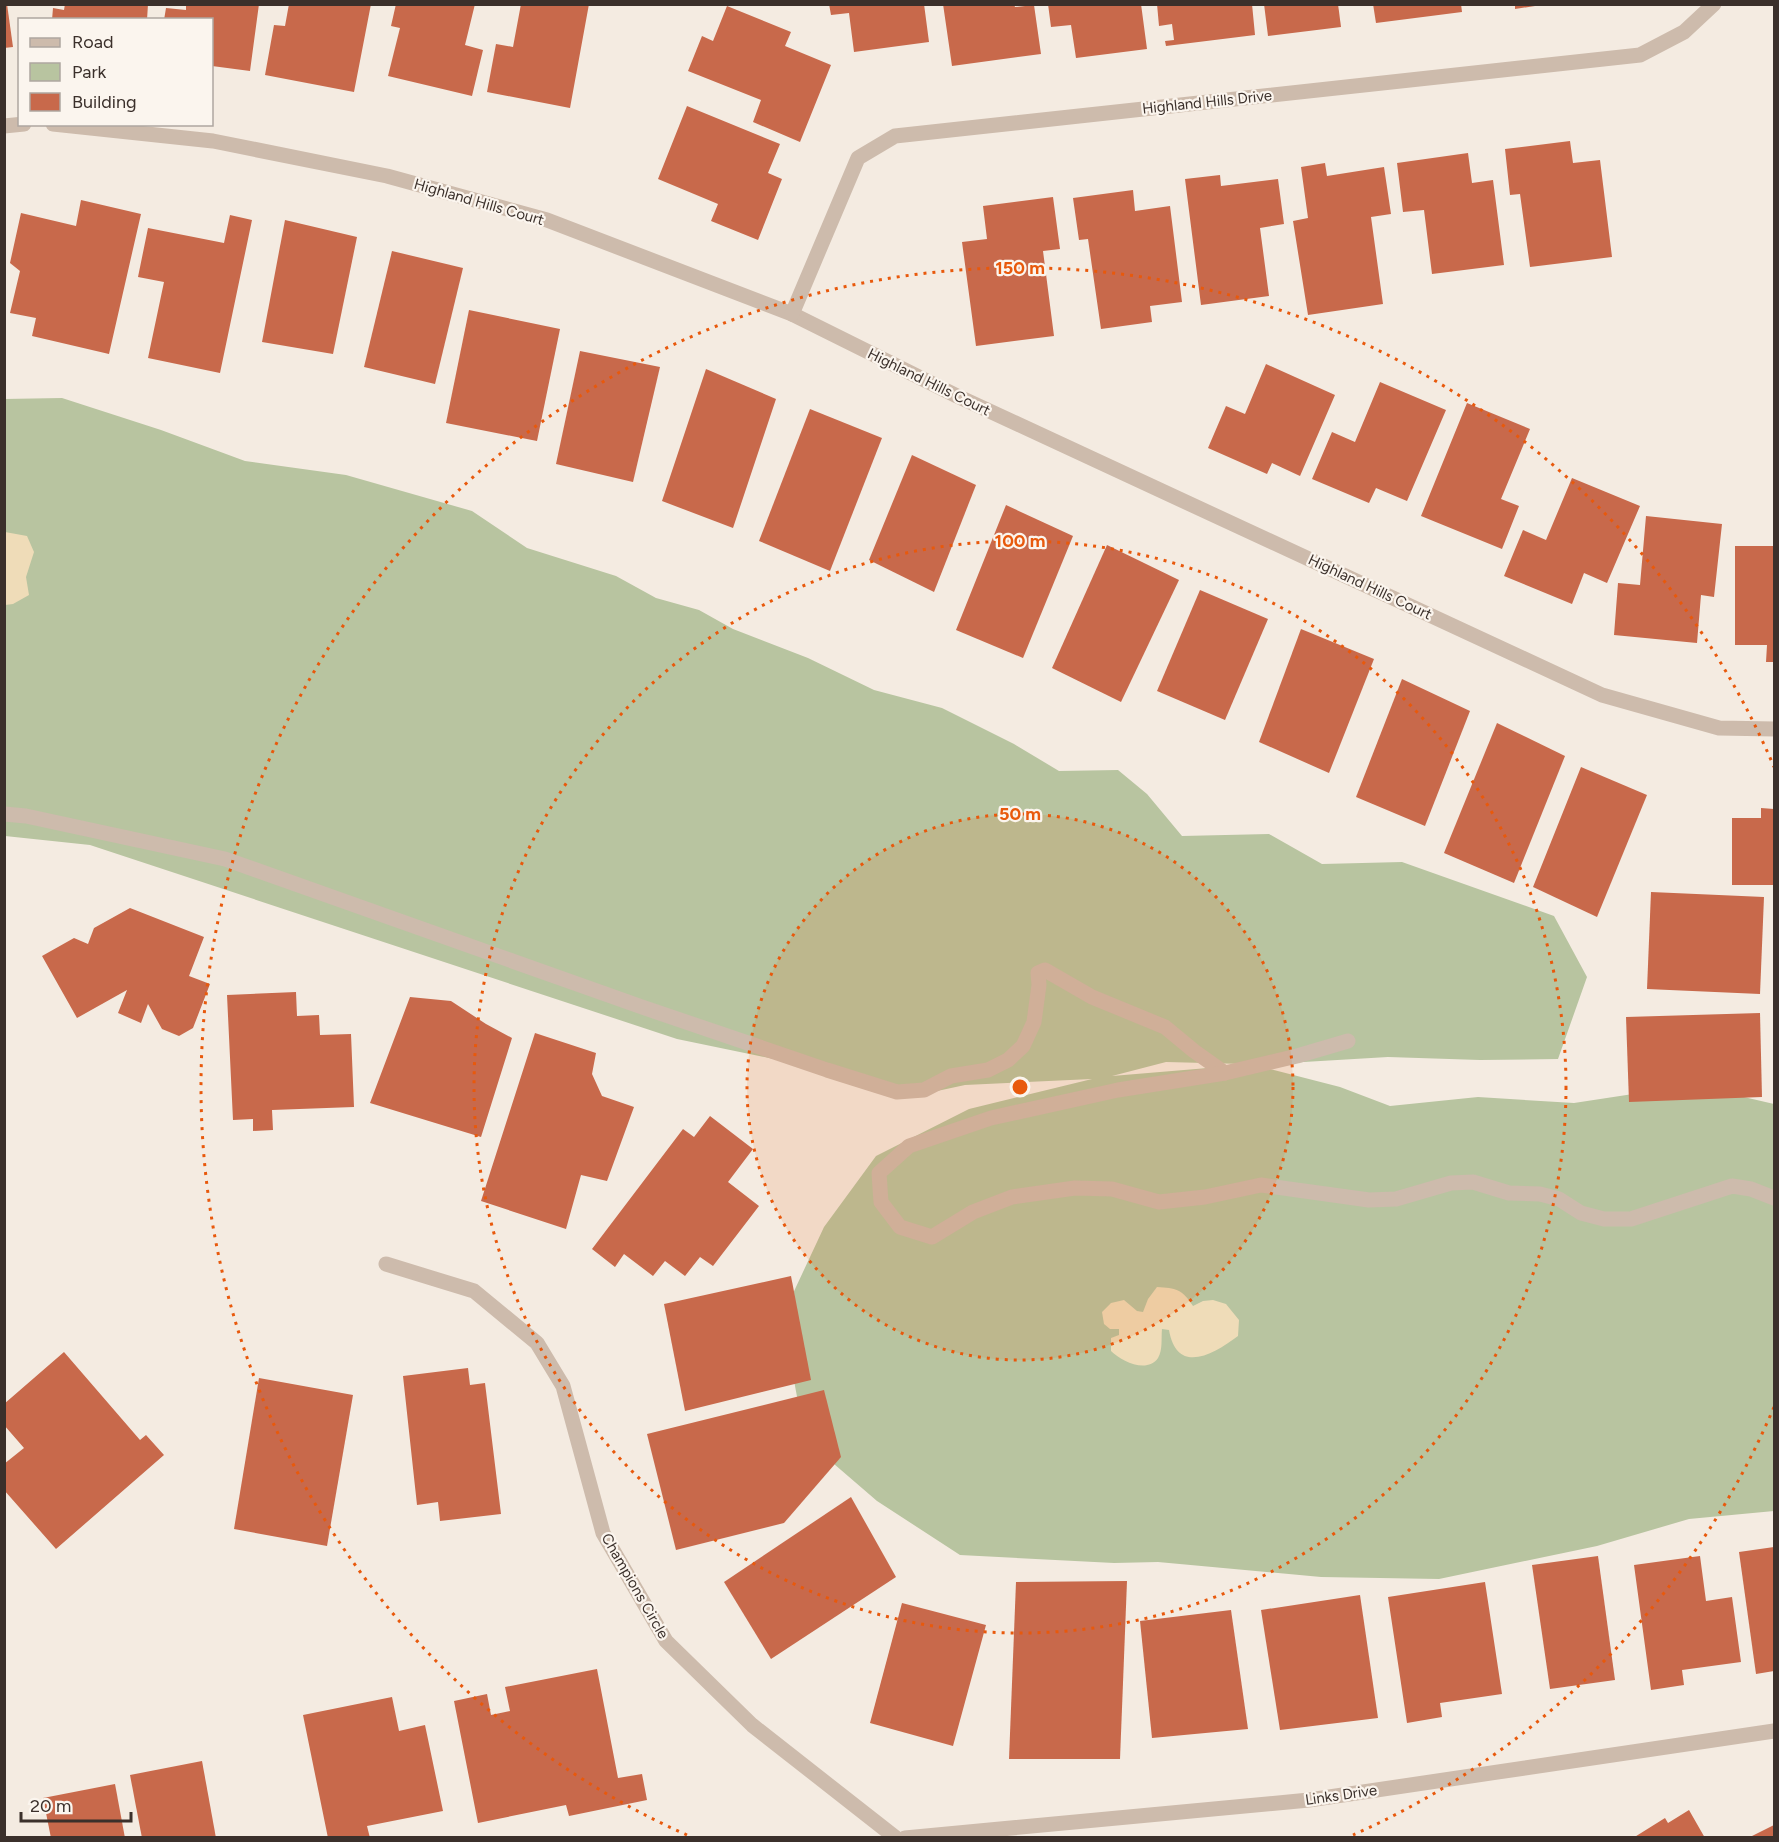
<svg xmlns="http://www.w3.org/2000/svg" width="1779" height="1842" viewBox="0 0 1779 1842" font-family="Figtree,sans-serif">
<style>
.green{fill:#b8c4a0;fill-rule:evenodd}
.sand{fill:#efdcb8}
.building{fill:#c8694b}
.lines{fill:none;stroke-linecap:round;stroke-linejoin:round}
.service{stroke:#cdbbac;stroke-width:15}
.minor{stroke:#cdbbac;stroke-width:15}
.ring{fill:none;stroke:#e8590c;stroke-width:3;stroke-dasharray:3 6}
.labels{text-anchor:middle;stroke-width:4.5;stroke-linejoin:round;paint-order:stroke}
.street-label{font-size:15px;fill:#3b302b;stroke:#fbf5ee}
.centre{fill:#e8590c;stroke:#fbf5ee;stroke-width:3}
.ring-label{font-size:18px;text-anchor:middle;font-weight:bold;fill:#e8590c;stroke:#fbf5ee;stroke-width:4.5;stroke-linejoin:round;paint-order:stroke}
</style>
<rect width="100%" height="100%" fill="#f4ebe1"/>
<!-- green -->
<path class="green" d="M 62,398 L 161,430 L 245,461 L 346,475 L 472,511 L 527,548 L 616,576 L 656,598 L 699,610 L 733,629 L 808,658 L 874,690 L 942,708 L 1014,744 L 1059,771 L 1118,770 L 1147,794 L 1182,836 L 1269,834 L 1322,864 L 1402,862 L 1554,916 L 1587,977 L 1558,1059 L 1480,1060 L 1388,1057 L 1255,1065 L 1340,1087 L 1390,1106 L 1478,1097 L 1574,1103 L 1692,1085 L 1774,1104 L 1774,1511 L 1689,1519 L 1597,1546 L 1439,1579 L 1321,1577 L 1158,1562 L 1114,1563 L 960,1555 L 877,1501 L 805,1439 L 782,1317 L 824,1227 L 876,1156 L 969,1109 L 1092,1079 L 965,1085 L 914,1096 L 827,1070 L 677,1039 L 90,845 L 5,836 L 4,399 ZM 1166,1062 L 1244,1064 L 1244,1065 L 1112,1076 Z"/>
<!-- sand -->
<g class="sand">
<path d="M 5,532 L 27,536 L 34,552 L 26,577 L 29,595 L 13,604 L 5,605 Z"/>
<path d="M 1157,1287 C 1176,1288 1182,1289 1193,1306 L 1203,1301 L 1213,1300 L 1226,1304 L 1239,1320 L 1238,1336 C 1214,1354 1177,1376 1169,1330 L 1162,1329 C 1161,1338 1163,1350 1158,1358 C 1147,1374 1121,1361 1111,1351 L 1111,1338 L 1119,1335 L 1119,1329 L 1110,1329 L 1104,1324 L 1102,1312 L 1111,1303 L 1124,1300 L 1137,1311 L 1143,1312 L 1148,1299 Z"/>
</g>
<!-- building -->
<g class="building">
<path d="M 4,4 L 7,4 L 13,47 L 4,48 Z"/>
<path d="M 65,4 L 148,4 L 147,20 L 52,20 L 53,8 L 64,10 Z"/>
<path d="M 186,4 L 259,4 L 250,71 L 212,66 L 212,20 L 164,20 L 166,8 L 186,10 Z"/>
<path d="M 289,4 L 371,4 L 354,92 L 265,75 L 274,25 L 285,26 Z"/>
<path d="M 396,4 L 475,4 L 465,45 L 483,50 L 472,96 L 388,76 L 400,28 L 391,26 Z"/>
<path d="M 521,4 L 589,4 L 570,108 L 487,92 L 496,44 L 513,47 Z"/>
<path d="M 829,4 L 924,4 L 929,42 L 854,52 L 849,13 L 831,15 Z"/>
<path d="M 943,4 L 1014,4 L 1015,7 L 1034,5 L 1041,54 L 952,66 Z"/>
<path d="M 1048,4 L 1141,4 L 1147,49 L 1076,58 L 1071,25 L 1051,27 Z"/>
<path d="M 1157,4 L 1252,4 L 1255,35 L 1166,46 L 1165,41 L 1174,40 L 1172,24 L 1159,26 Z"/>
<path d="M 1264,4 L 1338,4 L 1341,27 L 1268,36 Z"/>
<path d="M 1373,4 L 1461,4 L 1462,12 L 1376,23 Z"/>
<path d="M 1515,4 L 1535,4 L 1535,6 L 1515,9 Z"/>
<path d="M 727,6 L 791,32 L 785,46 L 831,65 L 800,142 L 753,122 L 761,100 L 688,71 L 702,36 L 713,41 Z"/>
<path d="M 687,106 L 780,144 L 768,173 L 782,179 L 758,240 L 711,221 L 718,204 L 658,179 Z"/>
<path d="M 1570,141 L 1573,163 L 1600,160 L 1612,257 L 1530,267 L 1520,194 L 1510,195 L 1505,149 Z"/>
<path d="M 1468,153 L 1472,183 L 1493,180 L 1504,265 L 1432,274 L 1424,210 L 1403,212 L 1397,163 Z"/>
<path d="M 1325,163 L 1327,176 L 1384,167 L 1391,214 L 1371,217 L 1383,304 L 1308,315 L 1293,221 L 1308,218 L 1301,167 Z"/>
<path d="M 1220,175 L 1221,186 L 1278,179 L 1284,224 L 1260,228 L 1269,296 L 1201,305 L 1185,179 Z"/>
<path d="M 1133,190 L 1135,211 L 1170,206 L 1182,302 L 1150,306 L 1152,322 L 1101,329 L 1088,239 L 1079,240 L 1073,198 Z"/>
<path d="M 1053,197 L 1060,249 L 1043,251 L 1054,336 L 976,346 L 962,242 L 987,239 L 983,206 Z"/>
<path d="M 81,200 L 141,214 L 109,354 L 32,336 L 36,318 L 10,313 L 20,271 L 10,263 L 21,213 L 76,226 Z"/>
<path d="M 230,215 L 252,220 L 220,373 L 148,358 L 164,282 L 138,277 L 148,228 L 224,243 Z"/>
<path d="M 285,220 L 357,237 L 333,354 L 262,342 Z"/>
<path d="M 392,251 L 463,268 L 435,384 L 364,367 Z"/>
<path d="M 469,310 L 560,329 L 537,441 L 446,423 Z"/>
<path d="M 580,351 L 660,367 L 633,482 L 556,464 Z"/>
<path d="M 1266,364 L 1335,395 L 1300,476 L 1272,463 L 1267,474 L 1208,448 L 1226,406 L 1245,414 Z"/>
<path d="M 706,369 L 776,399 L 733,528 L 662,501 Z"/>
<path d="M 1380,382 L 1446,410 L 1407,501 L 1376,488 L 1369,503 L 1312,479 L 1332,432 L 1355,442 Z"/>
<path d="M 1467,403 L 1530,429 L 1501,499 L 1519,506 L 1502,549 L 1421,516 Z"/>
<path d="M 810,409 L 882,438 L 830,571 L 759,541 Z"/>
<path d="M 912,455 L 976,485 L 934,592 L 869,560 Z"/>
<path d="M 1572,478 L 1640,506 L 1607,583 L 1584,573 L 1572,604 L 1504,576 L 1523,530 L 1546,540 Z"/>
<path d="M 1006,505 L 1073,536 L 1023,658 L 956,630 Z"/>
<path d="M 1646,516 L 1722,524 L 1714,597 L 1701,595 L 1697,643 L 1614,635 L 1618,583 L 1640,585 Z"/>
<path d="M 1107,545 L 1179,580 L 1121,702 L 1052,668 Z"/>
<path d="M 1735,546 L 1774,546 L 1774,662 L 1766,662 L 1767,645 L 1735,645 Z"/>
<path d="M 1200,590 L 1268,619 L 1225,720 L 1157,691 Z"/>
<path d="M 1301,629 L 1374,659 L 1329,773 L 1259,742 Z"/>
<path d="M 1402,679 L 1470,711 L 1425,826 L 1356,797 Z"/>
<path d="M 1497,723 L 1565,756 L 1514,883 L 1444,853 Z"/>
<path d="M 1581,767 L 1647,795 L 1597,917 L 1533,887 Z"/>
<path d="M 1761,808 L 1774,809 L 1774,885 L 1732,885 L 1732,818 L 1761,818 Z"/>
<path d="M 1651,892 L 1764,897 L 1760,994 L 1647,989 Z"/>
<path d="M 130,908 L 204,937 L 189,976 L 210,984 L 193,1028 L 179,1036 L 162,1029 L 148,1004 L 141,1023 L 118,1013 L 127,990 L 77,1018 L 42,956 L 74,938 L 88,944 L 94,928 Z"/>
<path d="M 296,992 L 297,1016 L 319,1015 L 320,1035 L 351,1034 L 354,1107 L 272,1110 L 273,1130 L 253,1131 L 253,1119 L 233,1120 L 227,995 Z"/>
<path d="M 410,997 L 451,1001 L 486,1024 L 512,1038 L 481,1137 L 370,1103 Z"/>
<path d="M 1760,1013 L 1762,1097 L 1629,1102 L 1626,1017 Z"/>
<path d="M 535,1033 L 596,1053 L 592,1074 L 602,1096 L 634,1107 L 607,1181 L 581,1175 L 566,1229 L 481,1201 Z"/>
<path d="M 710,1116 L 753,1149 L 728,1182 L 759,1206 L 713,1266 L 700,1257 L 685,1276 L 665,1261 L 653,1276 L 624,1254 L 615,1267 L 592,1249 L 683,1129 L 694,1137 Z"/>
<path d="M 791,1276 L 811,1380 L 685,1411 L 664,1304 Z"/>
<path d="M 64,1352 L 140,1440 L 146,1435 L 164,1455 L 56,1549 L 4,1490 L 4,1464 L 24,1448 L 4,1425 L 4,1404 Z"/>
<path d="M 468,1368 L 470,1385 L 485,1383 L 501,1514 L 440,1521 L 438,1502 L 417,1505 L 403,1376 Z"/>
<path d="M 259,1378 L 353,1395 L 327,1546 L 234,1529 Z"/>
<path d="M 824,1390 L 841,1457 L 784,1523 L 676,1550 L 647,1434 Z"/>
<path d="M 851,1497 L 896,1577 L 771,1659 L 724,1582 Z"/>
<path d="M 1774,1547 L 1774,1671 L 1756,1674 L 1739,1552 Z"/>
<path d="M 1598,1556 L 1615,1680 L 1550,1689 L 1532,1565 Z"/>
<path d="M 1700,1556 L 1706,1601 L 1732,1597 L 1741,1662 L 1682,1670 L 1684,1685 L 1651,1690 L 1634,1565 Z"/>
<path d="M 1127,1581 L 1120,1759 L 1009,1759 L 1016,1582 Z"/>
<path d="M 1485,1582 L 1502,1694 L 1440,1703 L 1442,1717 L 1407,1723 L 1388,1597 Z"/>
<path d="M 1360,1595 L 1378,1718 L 1280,1730 L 1261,1610 Z"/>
<path d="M 902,1603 L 986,1625 L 953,1746 L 870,1723 Z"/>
<path d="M 1231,1610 L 1248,1729 L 1152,1738 L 1140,1621 Z"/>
<path d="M 597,1669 L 618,1778 L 642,1774 L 647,1800 L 569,1816 L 566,1805 L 478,1823 L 454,1701 L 487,1694 L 491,1715 L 510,1711 L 505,1687 Z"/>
<path d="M 392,1697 L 399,1731 L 425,1725 L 443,1811 L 367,1826 L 370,1838 L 328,1838 L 303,1715 Z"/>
<path d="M 202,1761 L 216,1838 L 142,1838 L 130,1775 Z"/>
<path d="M 115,1784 L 125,1838 L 51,1838 L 43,1798 Z"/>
<path d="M 1689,1810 L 1705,1838 L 1633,1838 L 1665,1818 L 1668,1823 Z"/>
<path d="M 1774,1825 L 1774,1838 L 1748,1838 Z"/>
</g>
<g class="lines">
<!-- service -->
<g class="service">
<path d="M 4,814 L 26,816 L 225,859 L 642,1007 L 827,1070 L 897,1092 L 924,1090 L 951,1076 L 988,1070 L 1008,1060 L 1023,1046 L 1034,1022 L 1039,985 L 1038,973 L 1045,970 L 1092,997 L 1165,1027 L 1194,1051 L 1225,1073"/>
<path d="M 1348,1041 L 1297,1056 L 1225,1073 L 1118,1090 L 991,1118 L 909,1146 L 879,1173 L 881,1202 L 900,1227 L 932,1237 L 973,1212 L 1012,1197 L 1075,1188 L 1112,1189 L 1159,1202 L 1205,1197 L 1261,1185 L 1369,1200 L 1396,1199 L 1451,1183 L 1473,1182 L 1509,1193 L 1540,1194 L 1559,1199 L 1581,1213 L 1604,1219 L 1631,1219 L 1732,1186 L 1751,1189 L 1774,1198"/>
</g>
<!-- minor -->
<g class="minor">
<path d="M 53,124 L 213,141 L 387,176 L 547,220 L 792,314 L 957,396 L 1602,695 L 1719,728 L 1774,729"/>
<path d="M 4,126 L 24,124"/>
<path d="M 792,314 L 858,158 L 895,136 L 1640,55 L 1684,32 L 1714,4"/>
<path d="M 386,1264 L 474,1291 L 537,1343 L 563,1386 L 603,1533 L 666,1641 L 752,1725 L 896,1838"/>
<path d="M 905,1838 L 1309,1800 L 1774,1731"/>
</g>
</g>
<!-- distance rings -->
<circle cx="1020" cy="1087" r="273" fill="#e8590c" fill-opacity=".12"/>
<g class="ring">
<circle cx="1020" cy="1087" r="273"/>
<circle cx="1020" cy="1087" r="546"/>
<path d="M1774 1407A819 819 0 0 1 1353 1835M687 1835A819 819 0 1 1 1774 767"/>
</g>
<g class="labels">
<!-- street labels -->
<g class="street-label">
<text transform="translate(1207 102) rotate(-6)" y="5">Highland Hills Drive</text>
<text transform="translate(479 202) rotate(16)" y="5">Highland Hills Court</text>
<text transform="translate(929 382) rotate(26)" y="5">Highland Hills Court</text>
<text transform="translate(1370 587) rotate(25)" y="5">Highland Hills Court</text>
<text transform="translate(635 1586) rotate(60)" y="5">Champions Circle</text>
<text transform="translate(1341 1795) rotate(-8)" y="5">Links Drive</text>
</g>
</g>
<circle cx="1020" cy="1087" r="9" class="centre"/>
<g class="ring-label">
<text x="1020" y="274">150 m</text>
<text x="1020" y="547">100 m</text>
<text x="1020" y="820">50 m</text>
</g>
<!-- border -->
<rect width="1779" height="1842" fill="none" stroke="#3b302b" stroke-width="12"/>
<!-- legend -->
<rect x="18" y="18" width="195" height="108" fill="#fbf5ee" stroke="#aea6a0" stroke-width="1.5"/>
<rect x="30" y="38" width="30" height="9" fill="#cdbbac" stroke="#aea6a0" stroke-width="1.5"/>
<text x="72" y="48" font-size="18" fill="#3b302b">Road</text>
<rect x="30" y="63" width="30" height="18" fill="#b8c4a0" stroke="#aea6a0" stroke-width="1.5"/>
<text x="72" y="78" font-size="18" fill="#3b302b">Park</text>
<rect x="30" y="93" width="30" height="18" fill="#c8694b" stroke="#aea6a0" stroke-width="1.5"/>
<text x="72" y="108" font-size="18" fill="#3b302b">Building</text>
<!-- scale -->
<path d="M21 1812v9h110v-9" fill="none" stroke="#3b302b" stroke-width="3"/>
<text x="30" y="1812" font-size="18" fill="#3b302b" stroke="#fbf5ee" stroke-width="4.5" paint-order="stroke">20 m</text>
</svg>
